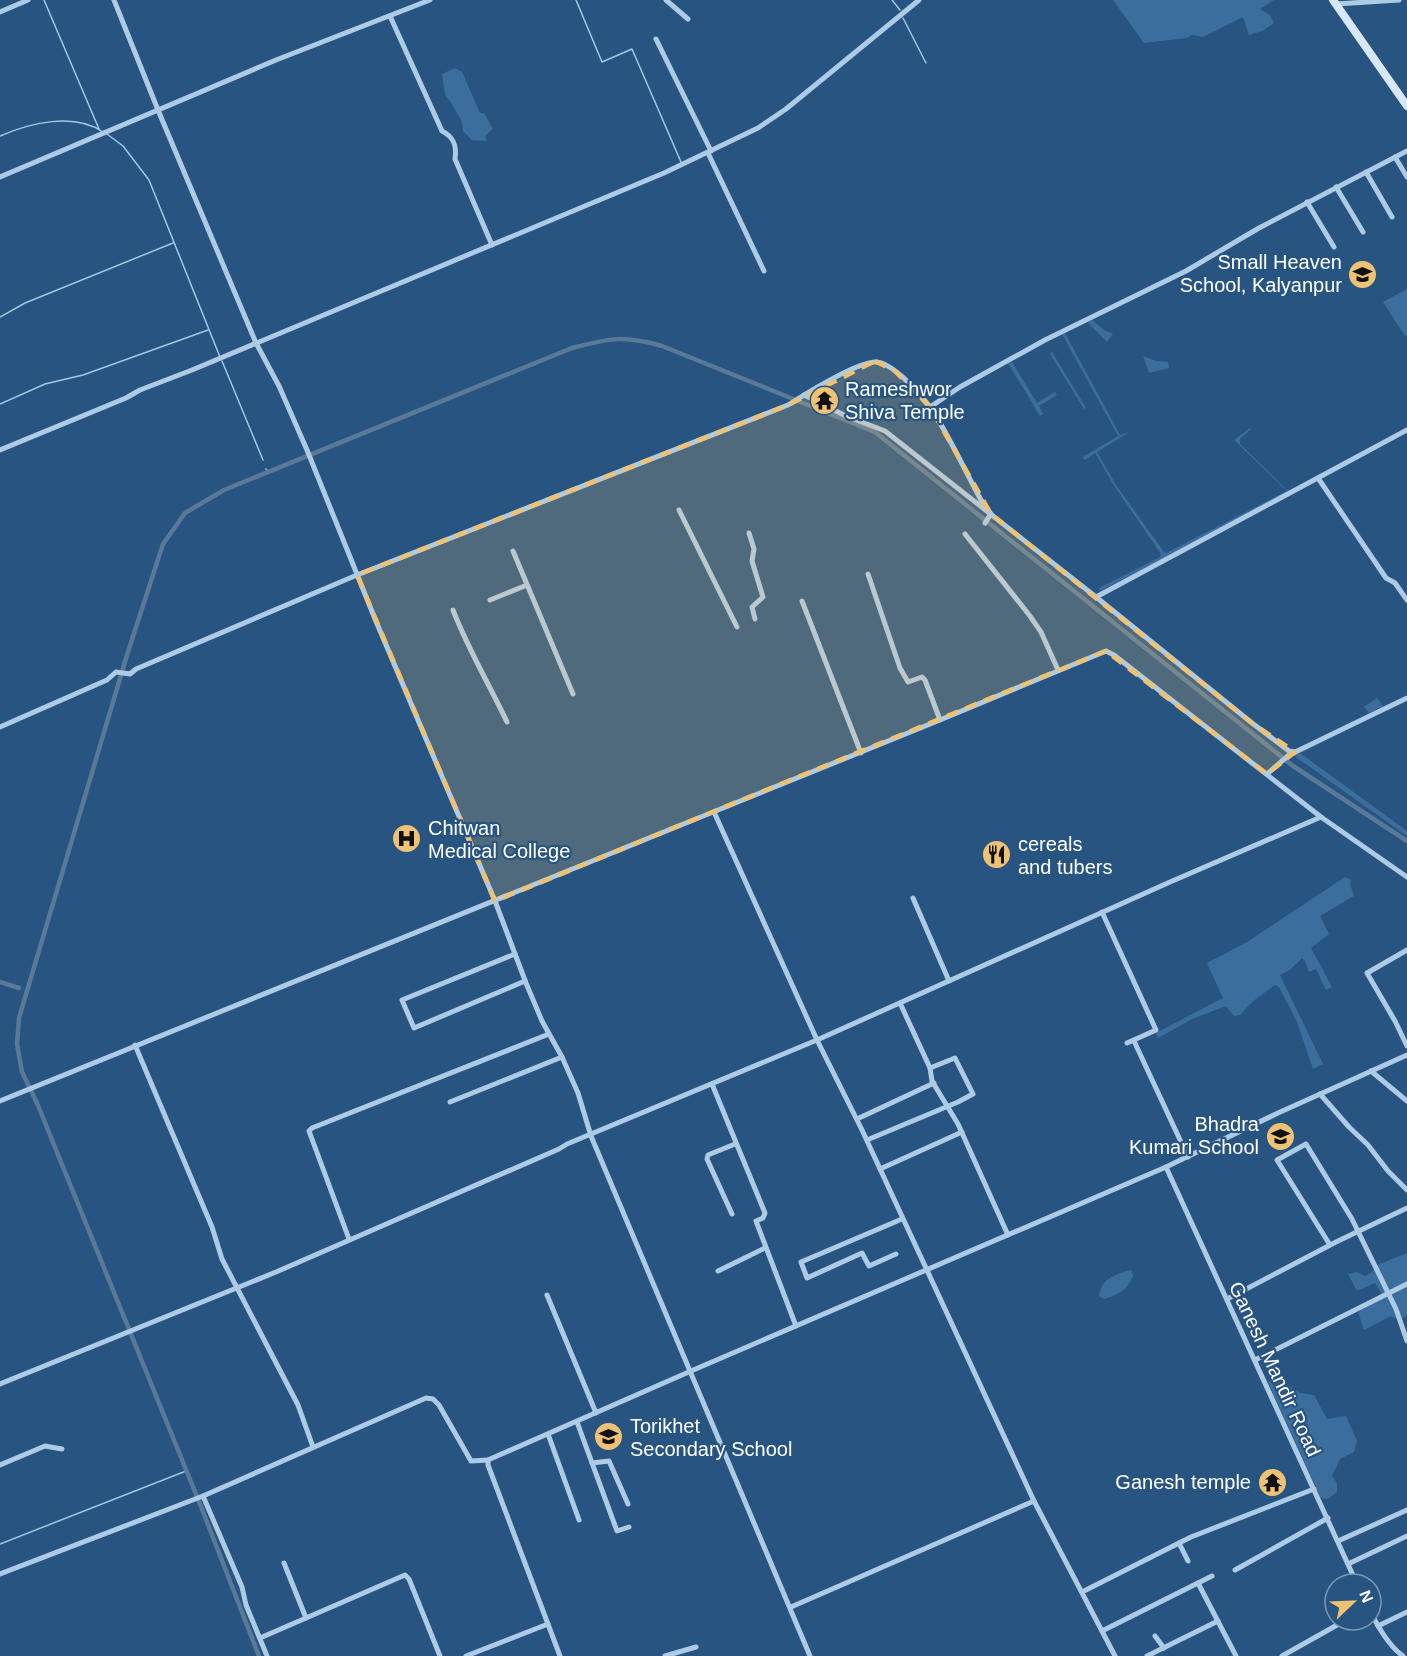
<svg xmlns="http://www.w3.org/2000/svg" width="1407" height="1656" viewBox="0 0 1407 1656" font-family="Helvetica,sans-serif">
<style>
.green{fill:#3c6e9d}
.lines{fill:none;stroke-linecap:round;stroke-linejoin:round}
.stream{stroke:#a3c7e6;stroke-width:1.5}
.canal{stroke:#597997;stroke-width:4.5}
.street{stroke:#aecbe6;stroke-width:5}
.secondary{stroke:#d7e7f5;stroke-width:8}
.marked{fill:#eec274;fill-opacity:0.2;stroke:#eec274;stroke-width:4.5;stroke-dasharray:12 8;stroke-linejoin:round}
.labels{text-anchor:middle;stroke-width:4.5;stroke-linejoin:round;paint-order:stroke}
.poi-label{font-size:20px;fill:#fff;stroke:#275480;text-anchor:start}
.street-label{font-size:20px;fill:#fff;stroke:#275480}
</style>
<rect width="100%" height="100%" fill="#275480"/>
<!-- green -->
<g class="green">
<path d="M 1113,0 L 1274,0 L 1260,9 L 1270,15 L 1274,23 L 1262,31 L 1249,35 L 1243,17 L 1203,37 L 1192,35 L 1187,38 L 1144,43 Z"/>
<path d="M 455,68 L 462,72 L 480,113 L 484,113 L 493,129 L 485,136 L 487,141 L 472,140 L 463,131 L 462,122 L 450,101 L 445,95 L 442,74 Z"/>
<path d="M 1407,289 L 1407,335 L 1405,336 L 1383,302 Z"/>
<path d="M 1092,320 L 1104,330 L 1113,334 L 1107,342 L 1088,323 Z"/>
<path d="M 1065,333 L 1120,435 L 1128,433 L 1097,452 L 1116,485 L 1164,552 L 1166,553 L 1287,491 L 1234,440 L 1250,428 L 1251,429 L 1240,439 L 1240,444 L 1289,492 L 1100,591 L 1099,588 L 1160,557 L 1161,554 L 1113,484 L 1095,453 L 1085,460 L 1083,457 L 1118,436 L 1062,334 Z"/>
<path d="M 1052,352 L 1086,408 L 1084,409 L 1052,357 L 1050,353 Z"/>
<path d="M 1143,356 L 1156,361 L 1168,362 L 1169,368 L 1149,373 Z"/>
<path d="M 1012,362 L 1037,403 L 1055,392 L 1057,395 L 1039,406 L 1043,414 L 1040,416 L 1008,363 Z"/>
<path d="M 1377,698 L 1383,706 L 1369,713 L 1364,707 Z"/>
<path d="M 1329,739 L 1300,753 L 1407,831 L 1407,836 L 1293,755 Z"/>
<path d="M 1345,877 L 1351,880 L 1350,884 L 1354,896 L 1320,916 L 1329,934 L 1311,948 L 1332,987 L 1326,990 L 1316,969 L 1309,972 L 1305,961 L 1302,958 L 1290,970 L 1280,975 L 1323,1064 L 1313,1069 L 1297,1022 L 1279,987 L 1275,985 L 1252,1002 L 1240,1015 L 1234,1016 L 1226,1006 L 1192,1019 L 1158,1038 L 1156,1033 L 1223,998 L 1207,963 L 1247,942 Z"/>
<path d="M 1407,1253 L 1407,1316 L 1399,1320 L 1391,1316 L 1364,1330 L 1358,1312 L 1383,1296 L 1375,1283 L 1357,1291 L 1348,1274 L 1357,1272 L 1365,1276 L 1372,1272 L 1377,1265 Z"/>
<path d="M 1131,1270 L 1133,1276 C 1128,1290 1117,1295 1104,1299 L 1099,1296 C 1101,1279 1115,1274 1131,1270 Z"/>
<path d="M 1277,1377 L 1300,1393 L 1314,1395 L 1327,1419 L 1346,1416 L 1357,1441 L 1354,1452 L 1340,1459 L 1332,1476 L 1337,1483 L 1337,1492 L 1328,1499 L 1321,1498 L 1268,1382 Z"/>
</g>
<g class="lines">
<!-- stream -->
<g class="stream">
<path d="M 44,0 L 99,129"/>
<path d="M 576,0 L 602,62 L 632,49 L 681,162"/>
<path d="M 892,0 L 900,10"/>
<path d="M 903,18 L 926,63"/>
<path d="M 107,134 L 123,146 L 149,180 L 220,357"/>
<path d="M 0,136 C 30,123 74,112 103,132"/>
<path d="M 0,317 L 25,303 L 173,243"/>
<path d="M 222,361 L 263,460"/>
<path d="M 0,404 L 45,384 L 83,375 L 208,330"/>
<path d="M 266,469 L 268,473"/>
<path d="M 0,1544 L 186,1471"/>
</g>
<!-- canal -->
<g class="canal">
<path d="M 0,982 L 19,988"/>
<path d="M 259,1656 L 200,1504 L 37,1103 L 22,1072 L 17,1044 L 19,1018 L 127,655 L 163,544 L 185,513 L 224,490 L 572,348 C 611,338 623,335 662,346 L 875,432 L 1293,766 L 1407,841"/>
</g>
<!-- street -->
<g class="street">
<path d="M 114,0 L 158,110 L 256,343 L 279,386 L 307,450 L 375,619 L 495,901 L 526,983 L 542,1021 L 562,1057 L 578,1093 L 591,1136 L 810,1656"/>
<path d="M 666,0 L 688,19"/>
<path d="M 1336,4 L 1399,0"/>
<path d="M 0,12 L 28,0"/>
<path d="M 390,16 L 442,131 C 454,137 457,146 455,159 L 492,245"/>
<path d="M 656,39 L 711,151"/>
<path d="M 708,153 L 764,271"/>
<path d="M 1395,157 L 1407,177"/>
<path d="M 1366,172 L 1392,217"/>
<path d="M 0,177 L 276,60 L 430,0"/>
<path d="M 1336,187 L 1363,232"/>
<path d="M 1307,202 L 1334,247"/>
<path d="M 804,395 L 846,416 L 885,431 L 1096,597 L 1407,430"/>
<path d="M 930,407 L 960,387 L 1045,340 L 1186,271 L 1259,228 L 1407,151"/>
<path d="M 0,450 L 126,398 L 140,390 L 192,370 L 664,173 L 758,128 L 786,109 L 919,0"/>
<path d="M 1318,478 L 1386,578 L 1395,583 L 1407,600"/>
<path d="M 679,510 L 737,627"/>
<path d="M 985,523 L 991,514"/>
<path d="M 749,533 L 754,549 L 752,561 L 763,597 L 752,607 L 755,619"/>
<path d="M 965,534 L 1030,616 L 1041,632 L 1058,670"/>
<path d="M 513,551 L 573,694"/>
<path d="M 868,574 L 900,668 L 908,682 L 922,677 L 925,680 L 940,720"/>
<path d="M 1096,597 L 1252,723 L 1289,751 L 1295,752"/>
<path d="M 490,600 L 527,585"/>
<path d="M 802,601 L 861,753"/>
<path d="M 453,610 C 468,649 489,684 507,722"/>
<path d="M 0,727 L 107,680 L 116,672 L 130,674 L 136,669 L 357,575 L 788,405 C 807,393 853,364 874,362 C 891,360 920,394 930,407 C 948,433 965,471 981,500 L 991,514"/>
<path d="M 1267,774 L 1289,755 L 1407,698"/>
<path d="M 714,812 L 817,1040 L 862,1130 L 1034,1501 L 1115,1656"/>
<path d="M 913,898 L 949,981"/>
<path d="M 1102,912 L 1156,1030 L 1127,1043"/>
<path d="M 1407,950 L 1367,973 L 1395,1021 L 1407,1046"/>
<path d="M 515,954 L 402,1000 L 414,1028 L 525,981"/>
<path d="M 900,1003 L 930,1068 L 932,1081 L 958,1124 L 1008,1235"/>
<path d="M 1134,1041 L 1188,1157"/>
<path d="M 135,1045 L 212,1227 L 222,1259 L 298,1405 L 313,1447"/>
<path d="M 1371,1071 L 1407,1101"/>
<path d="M 712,1084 L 765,1213 L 763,1218 L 756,1221 L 796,1326"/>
<path d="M 1320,1094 L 1349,1127 L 1368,1145 L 1388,1171 L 1407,1190"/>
<path d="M 0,1101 L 940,720 L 1106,651 L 1114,655 L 1321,817 L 1407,877"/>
<path d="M 450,1102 L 562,1057"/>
<path d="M 857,1119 L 934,1083"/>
<path d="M 867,1140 L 958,1102 L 973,1094 L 955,1058 L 930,1068"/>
<path d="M 1166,1167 L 1357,1584"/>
<path d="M 880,1169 L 962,1132"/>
<path d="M 732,1214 L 707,1159 L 708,1155 L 735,1144"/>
<path d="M 349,1239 L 309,1131 L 312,1128 L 549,1034"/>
<path d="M 1330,1245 L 1277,1160 L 1306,1144 L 1352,1219 L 1396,1309 L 1407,1341"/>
<path d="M 896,1254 L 869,1266 L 862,1253 L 807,1278 L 801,1262 L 902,1219"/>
<path d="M 718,1271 L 765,1248"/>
<path d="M 547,1295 L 596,1413"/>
<path d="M 1227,1299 L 1336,1242 L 1407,1208"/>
<path d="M 1255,1360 L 1407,1284"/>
<path d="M 0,1384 L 276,1272 L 559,1149 L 567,1144 L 817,1040 L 1170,882 L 1321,817"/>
<path d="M 577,1422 L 617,1531 L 629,1527"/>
<path d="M 548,1434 L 579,1520"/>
<path d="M 592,1463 L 609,1461 L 628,1504"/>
<path d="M 0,1465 L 45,1446 L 62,1449"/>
<path d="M 203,1496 L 242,1587 L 246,1605 L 267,1656"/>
<path d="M 1338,1541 L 1407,1510"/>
<path d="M 1179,1543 L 1188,1561"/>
<path d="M 284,1563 L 306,1618"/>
<path d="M 1348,1564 L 1407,1536"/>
<path d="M 1235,1570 L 1328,1518"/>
<path d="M 0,1574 L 203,1496 L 426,1398 L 433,1399 L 439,1405 L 471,1461 L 488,1460"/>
<path d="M 1198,1583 L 1236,1656"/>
<path d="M 1082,1592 L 1191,1537 L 1314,1489"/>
<path d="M 791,1607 L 1034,1501"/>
<path d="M 1371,1613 C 1379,1628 1389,1646 1403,1656"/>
<path d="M 1378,1626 L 1407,1612"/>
<path d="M 1102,1631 L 1212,1576"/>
<path d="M 1155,1636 L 1164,1648"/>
<path d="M 260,1638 L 405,1575 L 409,1579 L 440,1656"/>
<path d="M 466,1656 L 548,1624"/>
<path d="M 560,1656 L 488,1465 L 488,1460 L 691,1371 L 1166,1167 L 1278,1113 L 1407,1055"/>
<path d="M 665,1656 L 696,1647"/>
<path d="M 1147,1656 L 1218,1621"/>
<path d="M 1282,1656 L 1346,1620"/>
</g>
<!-- secondary -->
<path class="secondary" d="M 1333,0 L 1407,106"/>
</g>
<!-- marked area -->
<path class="marked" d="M 875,361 L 895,371 L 930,407 L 991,514 L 1252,723 L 1295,752 L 1267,774 L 1106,651 L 495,901 L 357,575 L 788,405 Z"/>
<!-- icons -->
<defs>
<symbol id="school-disc" viewBox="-11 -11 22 22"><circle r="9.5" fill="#eec274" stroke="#275480"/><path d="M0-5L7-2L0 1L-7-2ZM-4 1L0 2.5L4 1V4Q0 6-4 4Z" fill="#111"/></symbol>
<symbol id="temple-disc" viewBox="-11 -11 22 22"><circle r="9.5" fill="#eec274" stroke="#275480"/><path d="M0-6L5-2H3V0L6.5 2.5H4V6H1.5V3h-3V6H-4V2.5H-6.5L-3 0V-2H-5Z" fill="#111"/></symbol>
<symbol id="hospital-disc" viewBox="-11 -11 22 22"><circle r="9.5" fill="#eec274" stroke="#275480"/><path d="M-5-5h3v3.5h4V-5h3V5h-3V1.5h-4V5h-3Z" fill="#111"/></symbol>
<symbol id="restaurant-disc" viewBox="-11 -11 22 22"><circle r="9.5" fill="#eec274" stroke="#275480"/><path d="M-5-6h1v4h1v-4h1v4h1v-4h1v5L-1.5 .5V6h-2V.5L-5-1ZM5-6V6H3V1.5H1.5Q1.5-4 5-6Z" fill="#111"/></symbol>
</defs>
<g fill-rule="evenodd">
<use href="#school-disc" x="1346" y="258" width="33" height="33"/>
<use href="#temple-disc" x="808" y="384" width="33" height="33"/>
<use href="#hospital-disc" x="390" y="822" width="33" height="33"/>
<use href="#restaurant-disc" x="980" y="838" width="33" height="33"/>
<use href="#school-disc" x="1264" y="1120" width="33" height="33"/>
<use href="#school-disc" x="592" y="1420" width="33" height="33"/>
<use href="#temple-disc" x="1256" y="1466" width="33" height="33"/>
</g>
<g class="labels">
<!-- poi labels -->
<g class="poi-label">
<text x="1342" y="269" text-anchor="end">Small Heaven<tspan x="1342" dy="23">School, Kalyanpur</tspan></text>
<text x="845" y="396">Rameshwor<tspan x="845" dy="23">Shiva Temple</tspan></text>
<text x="428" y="835">Chitwan<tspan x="428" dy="23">Medical College</tspan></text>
<text x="1018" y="851">cereals<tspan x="1018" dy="23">and tubers</tspan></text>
<text x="1259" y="1131" text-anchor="end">Bhadra<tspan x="1259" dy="23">Kumari School</tspan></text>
<text x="630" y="1433">Torikhet<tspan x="630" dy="23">Secondary School</tspan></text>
<text x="1251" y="1489" text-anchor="end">Ganesh temple</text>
</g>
<!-- street labels -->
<g class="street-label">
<text transform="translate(1275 1369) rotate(65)" y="7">Ganesh Mandir Road</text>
</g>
</g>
<!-- north arrow -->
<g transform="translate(1353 1602) rotate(67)"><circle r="28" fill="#275480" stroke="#7d98b3" stroke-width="1.5"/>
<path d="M0-4.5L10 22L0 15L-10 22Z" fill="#eec274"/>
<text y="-9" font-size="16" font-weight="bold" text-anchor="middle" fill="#ffffff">N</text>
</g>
</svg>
